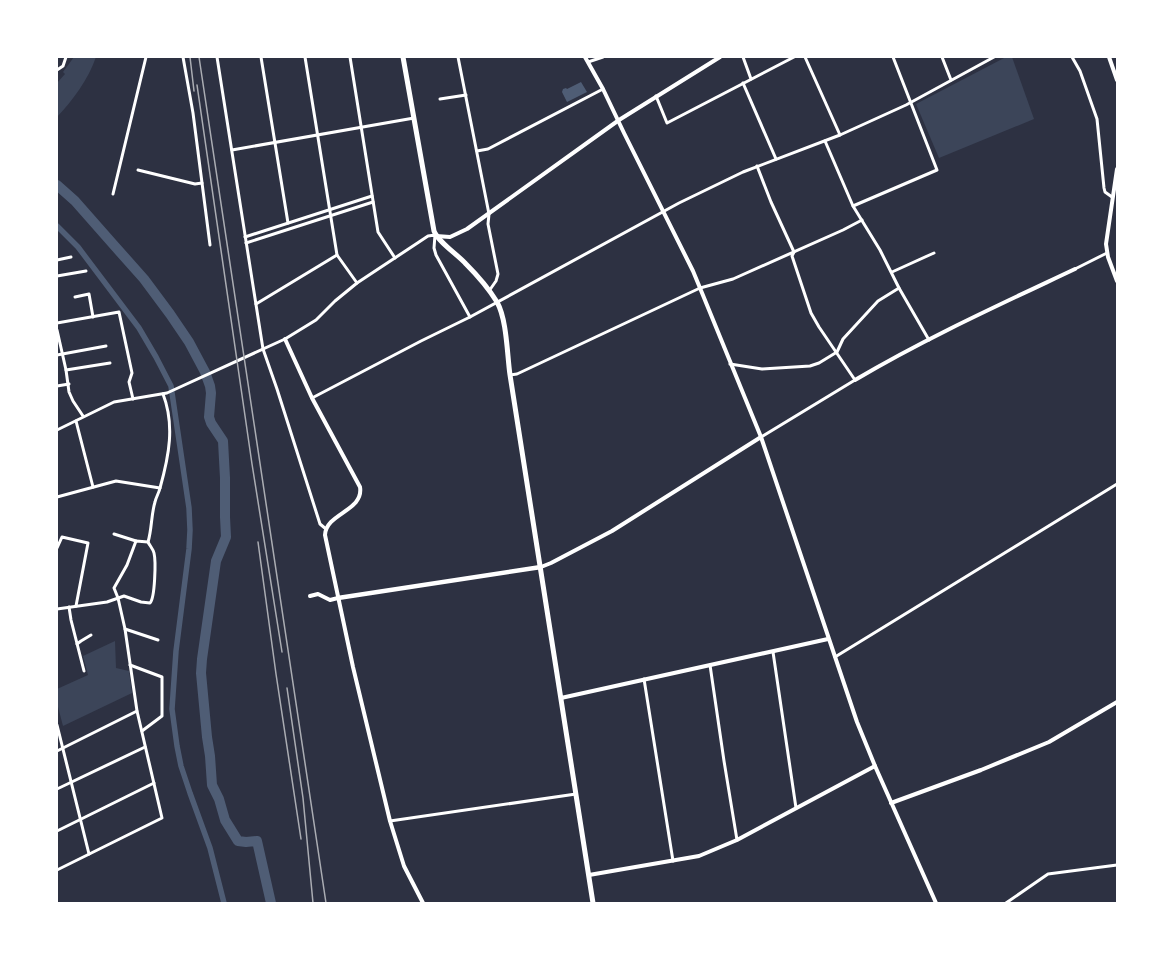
<svg xmlns="http://www.w3.org/2000/svg" width="1174" height="960" viewBox="0 0 1174 960" font-family="'Noto Sans',sans-serif">
<style>
.green{fill:#3c4559}
.water{fill:#4f5d75}
.lines{fill:none;stroke-linecap:round;stroke-linejoin:round}
.canal{stroke:#4f5d75;stroke-width:5.5}
.river{stroke:#4f5d75;stroke-width:10}
.minor{stroke:#fff;stroke-width:3}
.tertiary{stroke:#fff;stroke-width:4}
.secondary{stroke:#fff;stroke-width:4.5}
.trunk{stroke:#fff;stroke-width:5}
.rail{stroke:#abadb3;stroke-width:1.5}
</style>
<rect width="100%" height="100%" fill="#2d3142"/>
<!-- green -->
<g class="green">
<path d="M 74,57 L 96,57 C 88,80 73,100 57,117 L 57,83 L 65,74 L 63,72 Z"/>
<path d="M 1006,57 L 1012,57 L 1034,119 L 939,158 L 916,104 Z"/>
<path d="M 115,641 L 116,668 L 129,671 L 132,693 L 63,726 L 57,703 L 57,689 L 88,675 L 83,656 Z"/>
</g>
<!-- water -->
<path class="water" d="M 581,82 L 587,92 L 567,102 L 562,92 L 563,89 L 566,88 L 567,89 Z"/>
<g class="lines">
<!-- canal -->
<path class="canal" d="M 57,226 L 78,247 L 139,328 L 156,357 L 171,386 L 189,508 L 190,530 L 189,549 L 176,651 L 172,709 L 177,746 L 181,766 L 190,793 L 210,848 L 224,903"/>
<!-- river -->
<path class="river" d="M 57,185 L 75,201 L 112,243 L 144,279 L 170,314 L 189,342 L 205,372 L 210,386 L 211,393 L 209,417 L 211,423 L 223,441 L 225,478 L 225,517 L 226,537 L 216,561 L 202,659 L 201,673 L 207,737 L 210,756 L 212,785 L 219,799 L 225,820 L 238,841 L 246,842 L 257,841 L 271,903"/>
<!-- minor -->
<g class="minor">
<path d="M 183,57 L 193,113 L 210,245"/>
<path d="M 217,57 L 263,349 L 277,389 L 320,524 L 326,529"/>
<path d="M 261,57 L 288,223"/>
<path d="M 305,57 L 337,255 L 357,283"/>
<path d="M 350,57 L 378,232 L 395,258"/>
<path d="M 458,57 L 489,214 L 488,224 L 498,274 L 496,281 L 489,291"/>
<path d="M 743,57 L 751,79"/>
<path d="M 805,57 L 840,135"/>
<path d="M 942,57 L 951,80"/>
<path d="M 1072,57 L 1080,71 L 1097,119 L 1104,188 L 1105,192 L 1112,197"/>
<path d="M 588,62 L 603,57"/>
<path d="M 57,70 L 63,66 L 66,57"/>
<path d="M 743,83 L 776,159"/>
<path d="M 656,96 L 667,123 L 794,57"/>
<path d="M 440,99 L 466,95"/>
<path d="M 825,141 L 853,206 L 880,250 L 899,288 L 929,340"/>
<path d="M 232,150 L 414,118"/>
<path d="M 477,151 L 488,149 L 603,89"/>
<path d="M 757,166 L 771,202 L 794,252 L 792,256 L 811,313 L 819,327 L 855,380 L 761,437"/>
<path d="M 138,170 L 195,184 L 202,183"/>
<path d="M 113,194 L 146,57"/>
<path d="M 853,206 L 937,170 L 893,57"/>
<path d="M 245,237 L 372,196"/>
<path d="M 246,243 L 373,202"/>
<path d="M 57,260 L 71,257"/>
<path d="M 1075,269 L 1107,253"/>
<path d="M 892,272 L 934,253"/>
<path d="M 57,276 L 86,271"/>
<path d="M 75,297 L 89,294 L 93,317"/>
<path d="M 256,304 L 337,255"/>
<path d="M 57,323 L 119,312 L 132,373 L 129,382 L 133,399"/>
<path d="M 57,330 L 66,370 L 69,392 L 73,401 L 83,416"/>
<path d="M 57,355 L 106,346"/>
<path d="M 730,364 L 762,369 L 810,366 L 819,363 L 837,352 L 843,339 L 878,301 L 899,288"/>
<path d="M 66,370 L 110,363"/>
<path d="M 510,375 L 517,374 L 700,288 L 733,279 L 843,230 L 862,220"/>
<path d="M 57,386 L 69,384"/>
<path d="M 312,398 L 421,341 L 470,317 L 679,203 L 743,172 L 840,135 L 906,105 L 994,57"/>
<path d="M 76,421 L 93,487"/>
<path d="M 57,430 L 114,402 L 167,393 L 285,339 L 316,320 L 335,301 L 357,283 L 419,242 L 428,236 L 435,235 L 434,248 L 436,255 L 470,317"/>
<path d="M 57,497 L 116,481 L 160,488"/>
<path d="M 114,534 L 136,541"/>
<path d="M 57,548 L 62,537 L 88,543 L 76,606"/>
<path d="M 69,607 L 71,620 L 84,671"/>
<path d="M 57,609 L 107,602 L 124,596 L 141,602 L 150,603 C 155,598 156,561 154,553 C 153,549 150,546 148,542"/>
<path d="M 125,629 L 158,640"/>
<path d="M 77,644 L 81,641 L 91,635"/>
<path d="M 773,652 L 796,808"/>
<path d="M 835,657 L 1117,484"/>
<path d="M 130,665 L 162,677 L 162,716 L 142,731"/>
<path d="M 710,665 L 724,761 L 737,840"/>
<path d="M 644,679 L 673,861"/>
<path d="M 57,725 L 89,854"/>
<path d="M 57,751 L 137,711"/>
<path d="M 57,789 L 145,747"/>
<path d="M 390,821 L 576,794"/>
<path d="M 57,831 L 154,783"/>
<path d="M 57,870 L 162,818 L 137,711 L 125,629 L 118,598 L 114,588 L 127,565 L 136,541 L 148,542 C 152,529 151,515 155,502 C 156,497 159,493 160,488 C 169,456 175,425 163,394"/>
<path d="M 1006,903 L 1048,874 L 1117,865"/>
</g>
<!-- tertiary -->
<g class="tertiary">
<path d="M 585,57 L 603,89 L 624,133 L 693,271 L 700,288 L 761,437 L 857,722 L 875,766 L 936,903"/>
<path d="M 1109,57 L 1117,80"/>
<path d="M 1117,169 L 1106,244 L 1108,257 L 1117,281"/>
<path d="M 436,236 L 450,237 L 467,229 L 619,120 L 720,57"/>
<path d="M 285,339 L 312,398 L 360,487 C 364,511 326,513 325,535 L 353,667 L 390,821 L 404,866 L 423,903"/>
<path d="M 855,380 C 926,338 1001,304 1075,269"/>
<path d="M 541,567 L 551,563 L 612,531 L 761,437"/>
<path d="M 310,596 L 318,594 L 330,600 L 338,598"/>
<path d="M 561,698 L 828,639"/>
<path d="M 891,803 L 981,770 L 1049,742 L 1117,702"/>
<path d="M 589,875 L 699,856 L 737,840 L 875,766"/>
</g>
<!-- secondary -->
<path class="secondary" d="M 338,598 L 541,567"/>
<!-- trunk -->
<path class="trunk" d="M 403,57 L 434,231 C 439,243 457,254 466,264 C 477,275 489,289 497,302 C 507,320 507,354 510,375 L 593,903"/>
<!-- rail -->
<g class="rail">
<path d="M 190,57 L 194,91"/>
<path d="M 199,57 L 326,903"/>
<path d="M 197,85 L 252,464 L 282,652"/>
<path d="M 258,542 L 276,674 L 301,839"/>
<path d="M 287,688 L 303,798 L 313,903"/>
</g>
</g>
<!-- border -->
<rect width="1174" height="960" fill="none" stroke="#ffffff" stroke-width="116"/>
</svg>
